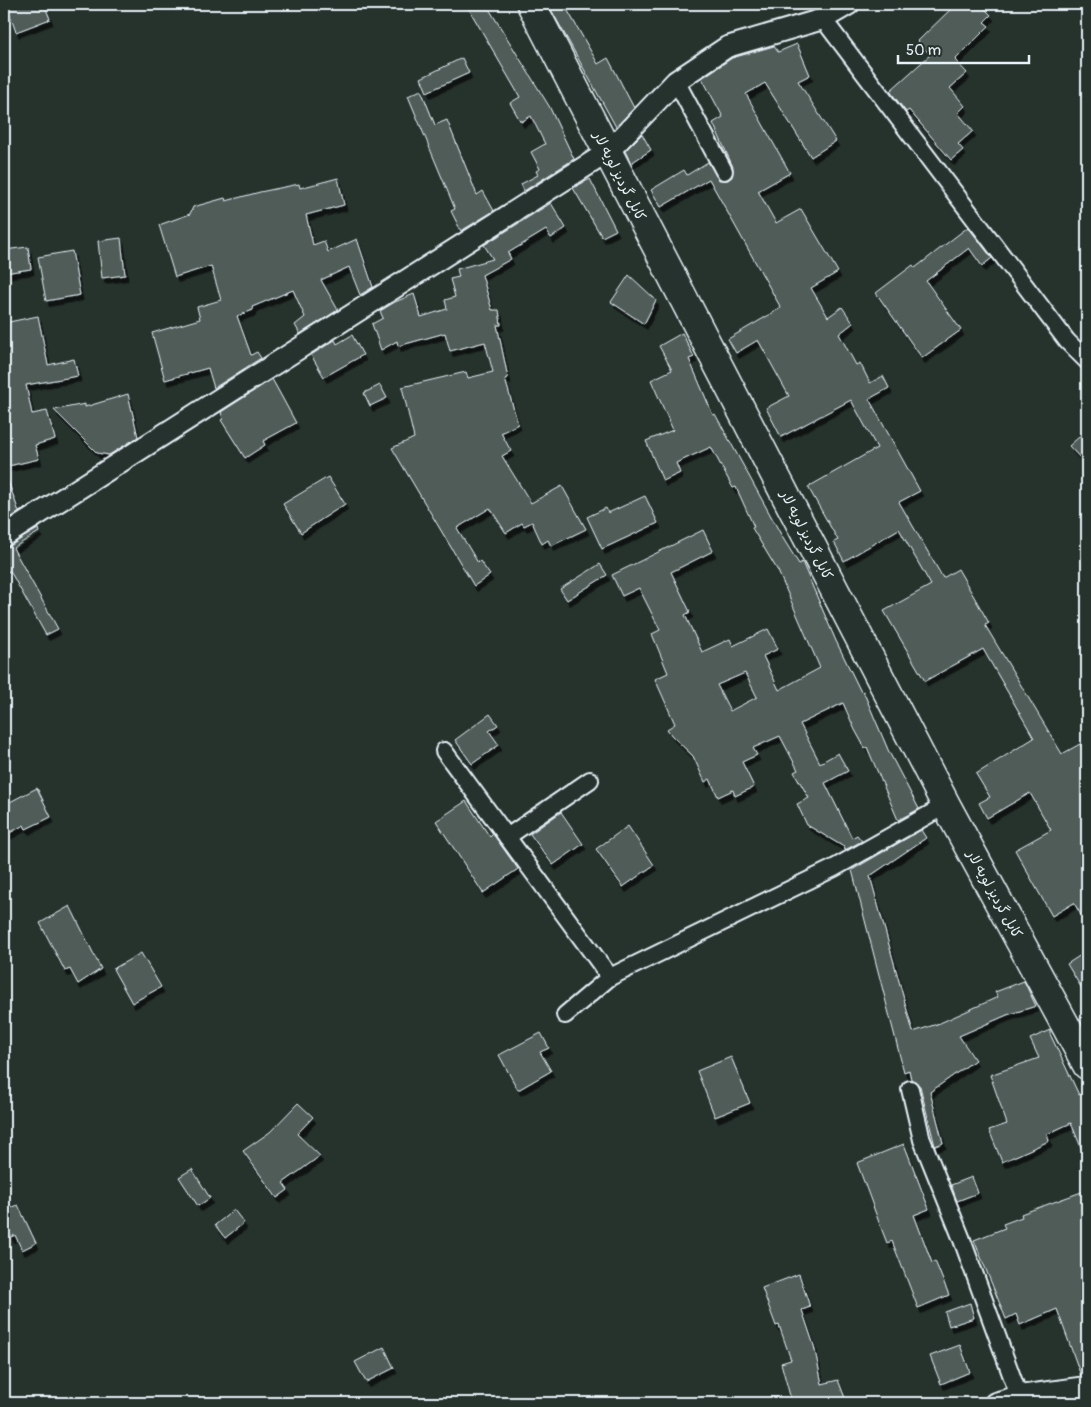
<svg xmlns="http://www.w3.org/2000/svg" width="1091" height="1407" viewBox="0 0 1091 1407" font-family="Pangolin,'Playpen Sans Arabic',sans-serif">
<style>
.building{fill:#505c59;stroke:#e8f1f8;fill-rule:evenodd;filter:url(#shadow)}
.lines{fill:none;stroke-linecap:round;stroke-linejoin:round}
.minor-casing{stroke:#e8f1f8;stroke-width:20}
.tertiary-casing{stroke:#e8f1f8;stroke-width:24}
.trunk-casing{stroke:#e8f1f8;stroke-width:31}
.minor{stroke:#26332d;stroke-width:16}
.tertiary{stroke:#26332d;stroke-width:20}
.trunk{stroke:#26332d;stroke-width:28}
.labels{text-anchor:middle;stroke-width:5;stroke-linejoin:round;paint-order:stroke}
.street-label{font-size:14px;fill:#e8f1f8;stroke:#26332d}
</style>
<defs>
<filter id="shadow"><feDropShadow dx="3" dy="5.5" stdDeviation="0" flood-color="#0009"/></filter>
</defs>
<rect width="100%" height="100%" fill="#26332d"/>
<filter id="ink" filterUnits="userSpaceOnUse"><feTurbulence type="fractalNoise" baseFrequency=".02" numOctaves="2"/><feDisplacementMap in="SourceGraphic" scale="10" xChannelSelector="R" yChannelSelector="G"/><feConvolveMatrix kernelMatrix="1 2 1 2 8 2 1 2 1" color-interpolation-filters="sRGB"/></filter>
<g filter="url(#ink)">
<!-- building -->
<g class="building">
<path d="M 6,4 L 44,4 L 50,19 L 16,32 Z"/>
<path d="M 466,4 L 486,4 L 549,106 L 574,159 L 524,191 L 521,184 L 538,175 L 536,171 L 540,169 L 531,152 L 545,144 L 531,116 L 521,122 L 510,103 L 520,97 Z"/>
<path d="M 548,4 L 564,4 L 598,64 L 608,58 L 634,108 L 616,127 Z"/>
<path d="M 956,4 L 980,4 L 991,15 L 984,22 L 989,26 L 955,60 L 967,73 L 950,88 L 965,106 L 958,113 L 973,131 L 958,144 L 963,150 L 951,160 L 909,110 L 906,112 L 890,91 L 930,55 L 918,41 Z"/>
<path d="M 797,44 L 810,75 L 798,81 L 836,141 L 811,157 L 765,83 L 746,94 L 790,173 L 758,191 L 776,223 L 801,209 L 838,272 L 811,288 L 828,317 L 842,307 L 853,323 L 839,334 L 856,365 L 860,363 L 870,383 L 883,376 L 889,388 L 869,399 L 920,491 L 899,502 L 943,578 L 958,569 L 989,623 L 985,625 L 1062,754 L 1080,744 L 1087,756 L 1087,925 L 1074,903 L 1052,916 L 1015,850 L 1051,830 L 1030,793 L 987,818 L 979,803 L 990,797 L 976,774 L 1034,738 L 983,649 L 925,681 L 884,611 L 931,585 L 899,529 L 844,561 L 834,542 L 838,540 L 808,487 L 877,448 L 851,400 L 781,437 L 766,408 L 789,396 L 758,340 L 736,353 L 728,339 L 781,308 L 709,179 L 661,207 L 651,190 L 684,170 L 687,175 L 708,162 L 719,180 L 728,180 L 732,177 L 733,167 L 713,123 L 723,117 L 702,78 L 732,58 L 774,46 L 778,52 Z"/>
<path d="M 462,58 L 469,73 L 427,92 L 421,78 Z"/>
<path d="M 421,90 L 435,125 L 447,120 L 477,195 L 483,191 L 494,211 L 461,231 L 451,211 L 455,209 L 408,96 Z"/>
<path d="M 642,134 L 651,150 L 631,163 L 625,151 Z"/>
<path d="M 338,178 L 344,205 L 306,215 L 313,245 L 324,241 L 328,252 L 357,239 L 373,287 L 360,295 L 349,267 L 321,280 L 338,310 L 300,334 L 295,325 L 305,317 L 293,290 L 252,307 L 253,310 L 237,316 L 251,355 L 257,352 L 261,358 L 214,388 L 208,368 L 165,380 L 152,333 L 200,319 L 197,307 L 221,300 L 211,266 L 175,277 L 159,225 L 190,214 L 193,207 L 225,198 L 226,201 L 260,192 L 299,184 L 300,188 Z"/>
<path d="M 590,179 L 616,230 L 602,237 L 573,188 Z"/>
<path d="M 551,203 L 566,228 L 551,238 L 546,230 L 508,253 L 511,259 L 482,275 L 492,310 L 499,310 L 501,325 L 497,325 L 508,378 L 505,379 L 518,424 L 501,433 L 511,451 L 502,456 L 531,503 L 562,486 L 586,529 L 551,546 L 548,540 L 542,544 L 532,522 L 524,526 L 522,523 L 506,533 L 490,508 L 457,528 L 478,563 L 480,561 L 490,575 L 474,586 L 392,448 L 414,438 L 402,387 L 466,372 L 468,378 L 493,372 L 485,342 L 450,351 L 445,333 L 398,346 L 397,341 L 381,350 L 372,324 L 383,318 L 380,311 L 395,302 L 414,294 L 421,317 L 447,309 L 445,300 L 455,297 L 450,279 L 459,277 L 457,269 L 493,259 L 484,245 Z"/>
<path d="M 968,227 L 992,258 L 982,266 L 969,248 L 926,281 L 961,330 L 922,358 L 876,293 L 913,265 L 915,268 Z"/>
<path d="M 121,238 L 125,275 L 102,278 L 98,241 Z"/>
<path d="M 28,247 L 31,269 L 4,273 L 4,250 Z"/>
<path d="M 72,251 L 80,295 L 46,301 L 38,257 Z"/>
<path d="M 629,275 L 656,300 L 644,324 L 611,302 Z"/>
<path d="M 38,316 L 48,365 L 74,359 L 78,376 L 26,385 L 32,414 L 47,411 L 55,439 L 35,445 L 39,459 L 4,467 L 4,406 L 7,405 L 4,383 L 4,357 L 8,356 L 4,323 Z"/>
<path d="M 682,333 L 694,357 L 689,359 L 713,415 L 715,414 L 784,540 L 799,564 L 802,562 L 836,641 L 861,692 L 863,691 L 889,752 L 919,809 L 898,820 L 867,747 L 865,748 L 855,730 L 843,703 L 800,724 L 820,763 L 838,753 L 848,771 L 825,783 L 852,838 L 857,835 L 862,841 L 845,850 L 844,847 L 807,825 L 797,804 L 809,798 L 794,772 L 798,770 L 780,736 L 753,748 L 757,755 L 742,762 L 754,787 L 735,796 L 733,790 L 718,797 L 710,779 L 705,782 L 693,756 L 672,736 L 667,729 L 675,724 L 655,679 L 668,673 L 652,634 L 660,630 L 639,588 L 622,596 L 612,575 L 703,530 L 713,551 L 671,572 L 690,612 L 685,615 L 702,652 L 730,639 L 733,646 L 768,629 L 778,649 L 763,656 L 779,690 L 820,668 L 778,571 L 752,528 L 754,527 L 736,487 L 733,488 L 711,447 L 676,463 L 680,473 L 663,481 L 646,441 L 673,430 L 651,380 L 672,370 L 659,346 ZM 745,673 L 757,697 L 730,711 L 717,685 Z"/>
<path d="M 352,335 L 363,355 L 324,377 L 311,355 L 335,340 L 337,344 Z"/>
<path d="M 272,379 L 296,423 L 263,441 L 265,445 L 245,458 L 221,420 L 223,419 L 221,412 Z"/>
<path d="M 380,385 L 387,398 L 370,406 L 364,393 Z"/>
<path d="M 128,394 L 138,437 L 109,455 L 97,453 L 54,410 L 85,404 L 85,407 Z"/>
<path d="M 1087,430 L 1087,465 L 1069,446 Z"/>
<path d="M 4,475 L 6,475 L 19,512 L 26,508 L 4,522 Z"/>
<path d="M 328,477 L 345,504 L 301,533 L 283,504 Z"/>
<path d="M 645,496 L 658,523 L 602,549 L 587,517 L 606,508 L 608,513 Z"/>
<path d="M 38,529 L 39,532 L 13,548 L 58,629 L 46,635 L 10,571 L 8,572 L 4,564 L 4,548 Z"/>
<path d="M 600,564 L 607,575 L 567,600 L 560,589 Z"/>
<path d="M 490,714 L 498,725 L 489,731 L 499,745 L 472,764 L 455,740 Z"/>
<path d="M 37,788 L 51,817 L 26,829 L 24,825 L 4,836 L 4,805 Z"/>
<path d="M 466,801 L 490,837 L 493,834 L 518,869 L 483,893 L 436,821 Z"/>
<path d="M 561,812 L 583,844 L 553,865 L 530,834 Z"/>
<path d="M 628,826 L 654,865 L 623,887 L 596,849 Z"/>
<path d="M 921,830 L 926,838 L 870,876 L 913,1032 L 940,1023 L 998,997 L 995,992 L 1024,981 L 1036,1006 L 1007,1015 L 959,1036 L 975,1060 L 930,1092 L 943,1143 L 935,1146 L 920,1086 L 911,1079 L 909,1070 L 904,1072 L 852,870 Z"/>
<path d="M 70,906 L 101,969 L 78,984 L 70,969 L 65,971 L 40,923 Z"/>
<path d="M 1087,951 L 1087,997 L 1067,964 Z"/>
<path d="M 141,953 L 161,987 L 132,1003 L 113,969 Z"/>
<path d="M 1050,1030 L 1050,1034 L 1079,1095 L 1084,1093 L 1087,1102 L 1087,1162 L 1071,1123 L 1047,1134 L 1049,1141 L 1002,1162 L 989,1130 L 1007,1124 L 990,1075 L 1039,1058 L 1030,1039 Z"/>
<path d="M 541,1033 L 549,1048 L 540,1052 L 551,1071 L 518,1090 L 499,1055 Z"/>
<path d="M 731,1057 L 750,1103 L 715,1117 L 697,1071 Z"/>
<path d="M 298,1103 L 313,1117 L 297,1134 L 320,1156 L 283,1183 L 288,1190 L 277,1198 L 243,1151 L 270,1132 Z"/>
<path d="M 904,1144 L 929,1209 L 914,1215 L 932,1263 L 935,1261 L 949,1295 L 918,1308 L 892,1241 L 887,1243 L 880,1225 L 857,1163 Z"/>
<path d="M 192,1169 L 210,1198 L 198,1206 L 179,1177 Z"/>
<path d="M 972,1177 L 978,1193 L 957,1201 L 951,1185 Z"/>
<path d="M 1087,1190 L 1087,1375 L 1081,1376 L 1057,1309 L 1020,1325 L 1016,1314 L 1006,1319 L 974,1240 L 1005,1228 L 1003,1224 L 1022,1217 L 1021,1214 Z"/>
<path d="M 18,1205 L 36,1243 L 22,1250 L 15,1235 L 11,1237 L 4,1222 L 4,1211 Z"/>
<path d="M 234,1210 L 244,1223 L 225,1238 L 215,1225 Z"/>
<path d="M 799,1274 L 810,1307 L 802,1310 L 814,1346 L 822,1384 L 838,1380 L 847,1403 L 792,1403 L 781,1363 L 791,1360 L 779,1325 L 776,1326 L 762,1288 Z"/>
<path d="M 970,1303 L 974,1318 L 949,1326 L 945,1312 Z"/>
<path d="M 960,1345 L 970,1372 L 941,1384 L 930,1356 Z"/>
<path d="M 384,1347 L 394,1368 L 366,1382 L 355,1362 Z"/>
</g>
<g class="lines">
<defs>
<g id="minor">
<path d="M 823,19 L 1067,341 L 1087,361"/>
<path d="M 676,81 L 724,171"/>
<path d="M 444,751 L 610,977"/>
<path d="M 507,837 L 590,780"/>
<path d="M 565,1015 L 610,977 L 834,868 L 946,805"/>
<path d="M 910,1089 L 922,1140 L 961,1237 L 1019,1396"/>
<path d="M 1081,1389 L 1087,1403"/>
</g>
<g id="tertiary">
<path d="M 4,536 L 608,152 L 676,81 L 727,47 L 823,19 L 849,4"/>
<path d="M 995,1403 L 1019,1396 L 1087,1387"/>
</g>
<path id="trunk" d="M 531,4 L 946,805 L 1087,1065"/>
</defs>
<!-- minor casing -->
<use href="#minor" class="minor-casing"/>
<!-- tertiary casing -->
<use href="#tertiary" class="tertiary-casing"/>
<!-- trunk casing -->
<use href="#trunk" class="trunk-casing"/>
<!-- minor -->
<use href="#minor" class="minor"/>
<!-- tertiary -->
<use href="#tertiary" class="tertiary"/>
<!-- trunk -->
<use href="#trunk" class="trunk"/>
</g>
</g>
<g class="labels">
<!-- street labels -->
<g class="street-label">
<text transform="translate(620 176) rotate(63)" y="5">کابل گردیز لویه لار</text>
<text transform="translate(807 535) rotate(63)" y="5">کابل گردیز لویه لار</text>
<text transform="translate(995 894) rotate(61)" y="5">کابل گردیز لویه لار</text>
</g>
</g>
<!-- margin -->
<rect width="1091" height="1407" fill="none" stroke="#26332d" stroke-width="20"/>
<rect x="10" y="10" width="1071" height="1387" fill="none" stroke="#e8f1f8" stroke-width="2" filter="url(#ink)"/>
<!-- scale -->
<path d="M898 55v8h131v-8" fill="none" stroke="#e8f1f8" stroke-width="2.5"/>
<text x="906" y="55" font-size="15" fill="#e8f1f8" stroke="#26332d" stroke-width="4" paint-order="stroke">50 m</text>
</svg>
